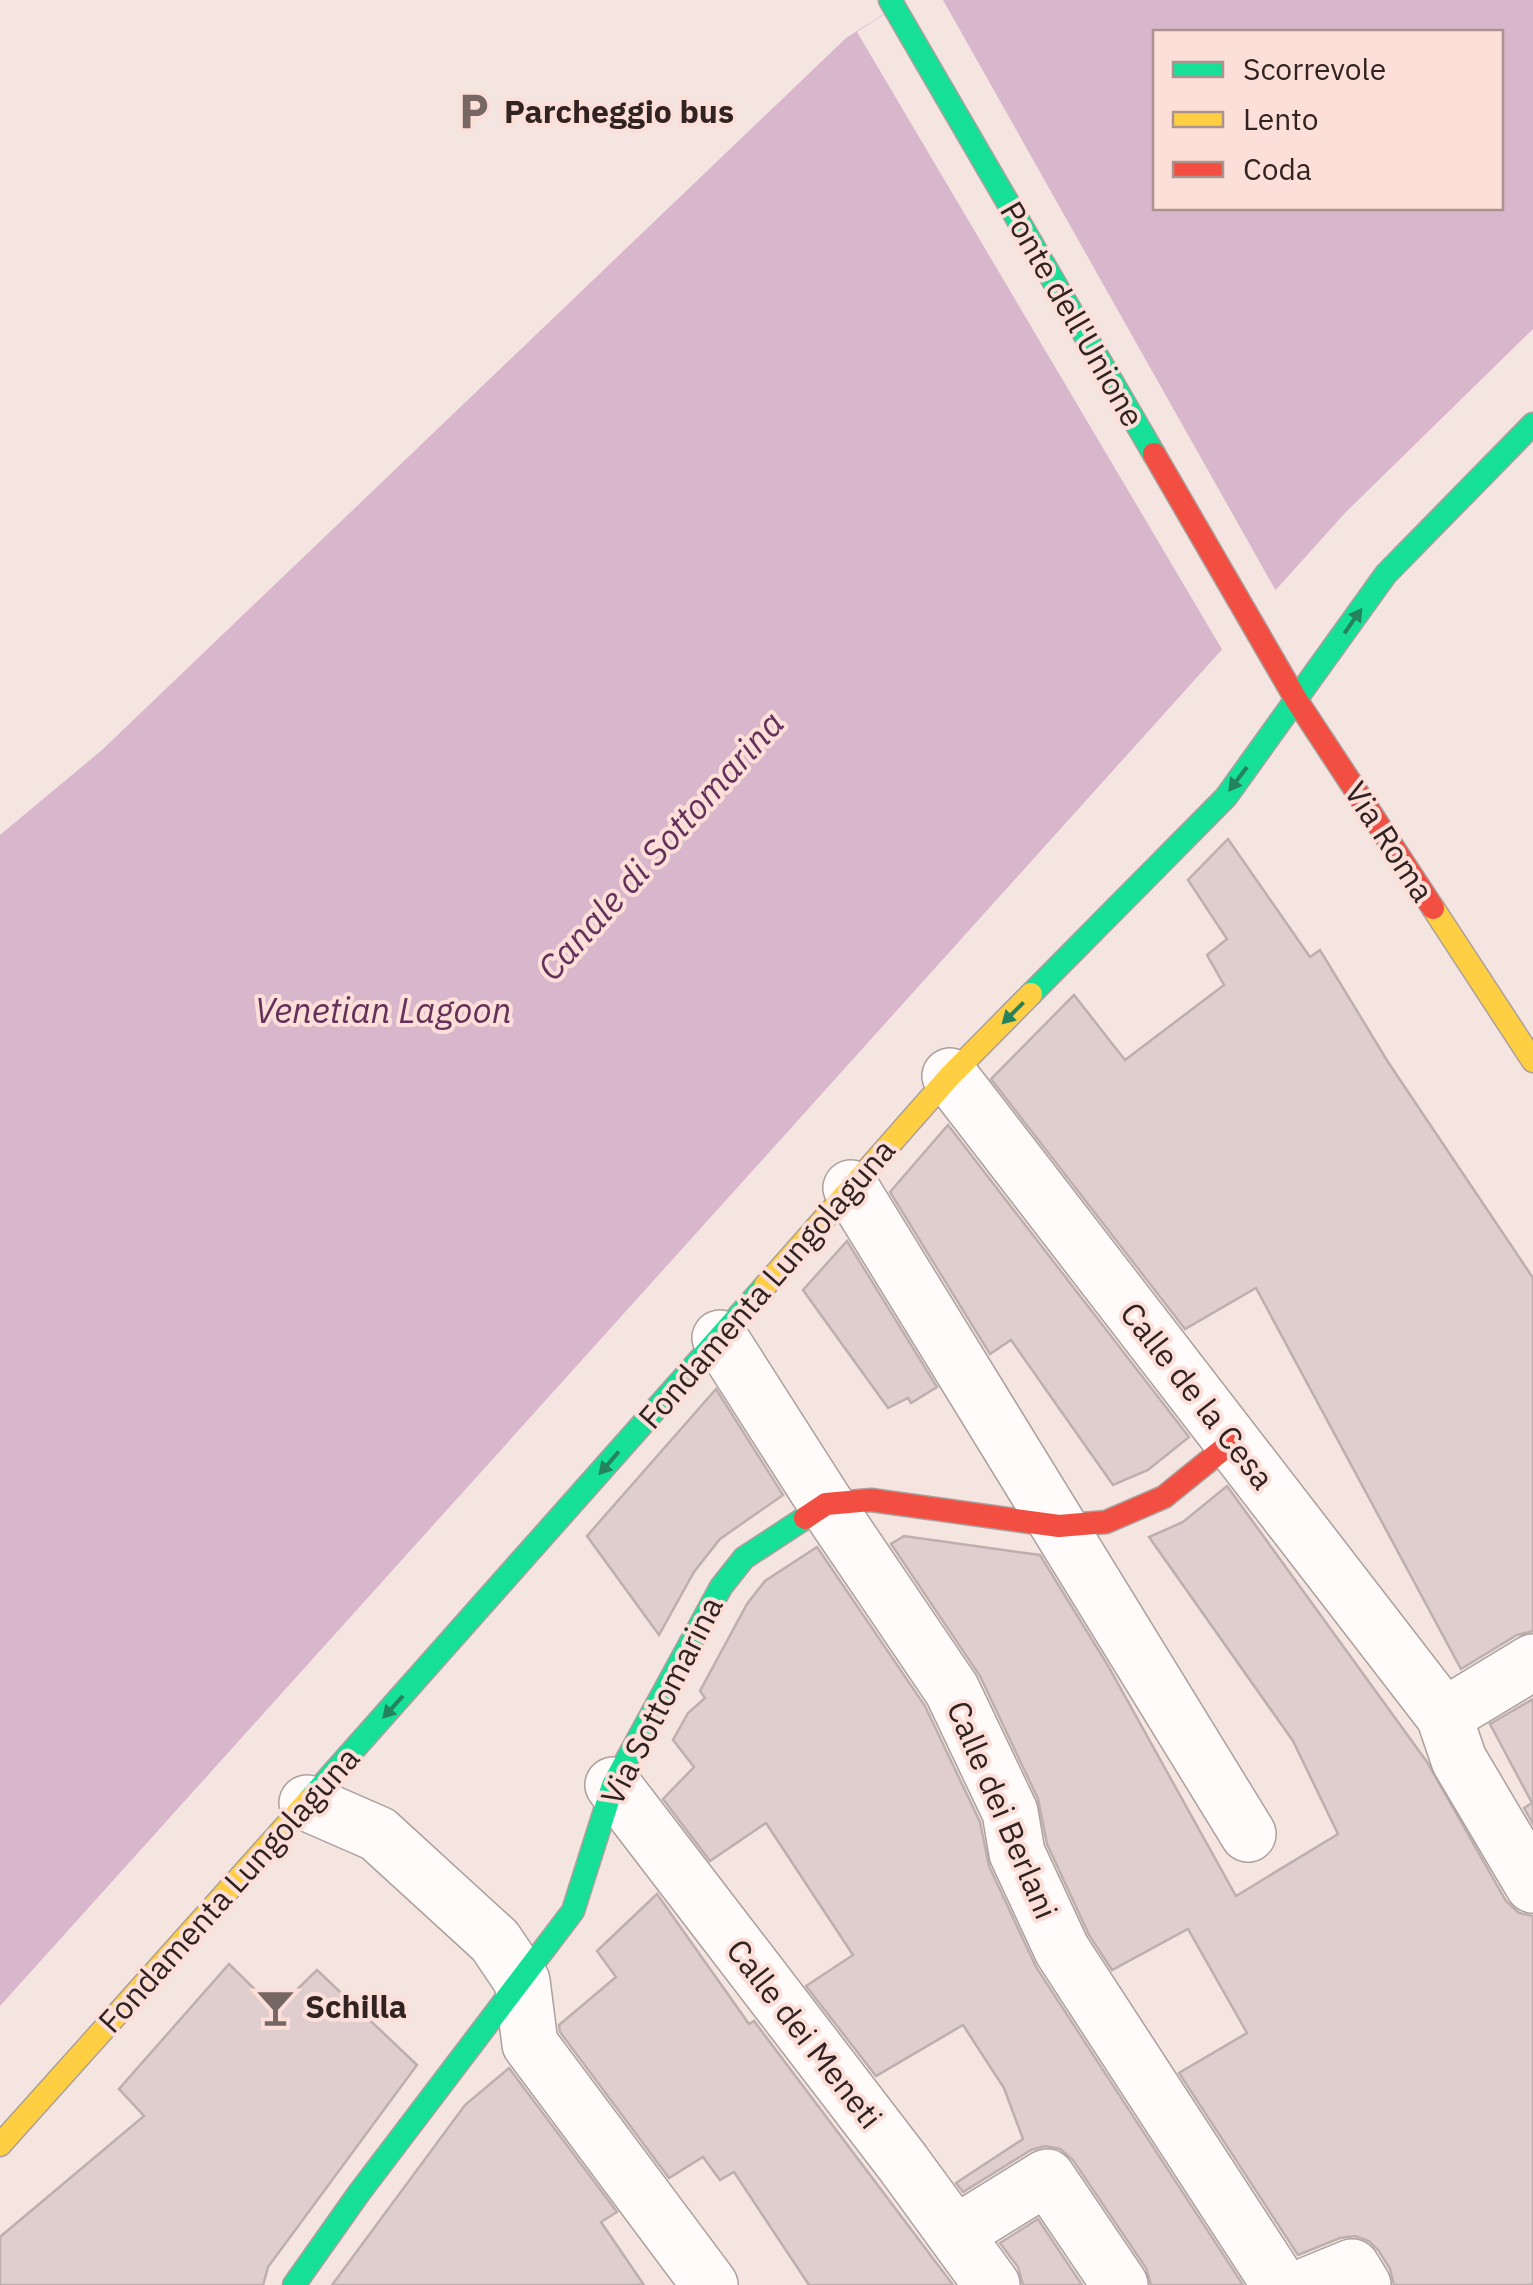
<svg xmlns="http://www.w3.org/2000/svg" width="1533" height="2285" viewBox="0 0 1533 2285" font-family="'IBM Plex Sans',sans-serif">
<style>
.water{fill:#d8b6cb;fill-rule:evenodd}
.pier{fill:#f5e5e1}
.building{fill:#e0cecf;stroke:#bcafae;stroke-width:2.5}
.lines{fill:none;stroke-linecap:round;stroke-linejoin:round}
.street-casing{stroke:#ac9f9c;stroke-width:58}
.fast-casing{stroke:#ac9f9c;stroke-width:25}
.slow-casing{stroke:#ac9f9c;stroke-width:25}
.jam-casing{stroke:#ac9f9c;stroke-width:25}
.street{stroke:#fefbfa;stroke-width:55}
.fast{stroke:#16e098;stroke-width:22}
.slow{stroke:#ffcf43;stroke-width:22}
.jam{stroke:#f24e42;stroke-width:22}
.oneway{fill:#24825c}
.labels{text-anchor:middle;stroke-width:8;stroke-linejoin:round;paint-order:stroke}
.poi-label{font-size:32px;font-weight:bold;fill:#312321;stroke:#fddfd9;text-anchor:start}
.street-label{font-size:32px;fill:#312321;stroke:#fddfd9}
.water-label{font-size:35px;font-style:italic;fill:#64315b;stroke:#fddfd9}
</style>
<rect width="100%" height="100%" fill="#f5e5e1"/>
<!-- water -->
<path class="water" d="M 906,0 L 1533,0 L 1533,329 L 1345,513 L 0,2006 L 0,835 L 102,750 L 846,38 ZM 1156,32 L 1500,32 L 1500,208 L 1156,208 Z"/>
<!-- pier -->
<path class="pier" d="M 906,0 L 943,0 L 1276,591 L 1223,651 L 857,32 Z"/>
<!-- building -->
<g class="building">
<path d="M 1228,839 L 1310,957 L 1320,950 L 1388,1062 L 1533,1278 L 1533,1631 L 1517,1635 L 1461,1669 L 1256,1288 L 1185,1329 L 991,1079 L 1074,995 L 1125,1060 L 1224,985 L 1207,955 L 1227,939 L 1188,880 Z"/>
<path d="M 948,1125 L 1189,1437 L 1148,1470 L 1113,1485 L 1011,1340 L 990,1354 L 890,1192 Z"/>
<path d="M 847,1241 L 937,1387 L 911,1403 L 908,1398 L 888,1408 L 803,1290 Z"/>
<path d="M 716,1389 L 783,1495 L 720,1539 L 694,1572 L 659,1635 L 587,1536 Z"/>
<path d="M 1227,1486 L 1427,1762 L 1506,1901 L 1519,1913 L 1533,1916 L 1533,2285 L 1394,2285 L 1390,2269 L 1379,2251 L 1369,2241 L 1355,2236 L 1340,2238 L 1298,2255 L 1179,2073 L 1247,2033 L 1188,1929 L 1112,1970 L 1089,1935 L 1047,1844 L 1038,1799 L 980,1676 L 891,1544 L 904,1536 L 1040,1555 L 1107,1664 L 1236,1896 L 1338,1834 L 1293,1741 L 1149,1537 L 1183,1522 Z"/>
<path d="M 817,1547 L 925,1706 L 980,1822 L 989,1866 L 1036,1967 L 1243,2285 L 1151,2285 L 1146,2268 L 1073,2160 L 1060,2149 L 1045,2146 L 1031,2150 L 963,2192 L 956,2183 L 1023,2139 L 1004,2088 L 963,2025 L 876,2076 L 806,1986 L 853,1955 L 766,1823 L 710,1861 L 663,1799 L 694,1767 L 673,1740 L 688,1713 L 705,1698 L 700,1691 L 747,1604 L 765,1581 Z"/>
<path d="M 1533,1699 L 1533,1824 L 1524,1808 L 1532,1803 L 1490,1724 Z"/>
<path d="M 657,1894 L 749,2024 L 754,2021 L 953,2285 L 809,2285 L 734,2172 L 720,2180 L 703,2157 L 669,2178 L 560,2032 L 559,2025 L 616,1977 L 597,1951 Z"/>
<path d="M 229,1964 L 276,2010 L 317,1970 L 417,2065 L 268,2267 L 263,2285 L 0,2285 L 0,2237 L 144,2116 L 119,2089 Z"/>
<path d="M 509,2068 L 617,2212 L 601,2222 L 644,2285 L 332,2285 L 465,2105 Z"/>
<path d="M 1038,2219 L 1082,2285 L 1023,2285 L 1018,2267 L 1000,2243 Z"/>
</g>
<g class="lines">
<defs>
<g id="street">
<path d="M 950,1076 L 1444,1716"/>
<path d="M 851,1188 L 1248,1834"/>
<path d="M 720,1338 L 826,1504 L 952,1690 L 1010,1812 L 1017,1853 L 1062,1950 L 1280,2285"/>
<path d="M 1533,1662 L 1444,1716 L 1459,1760 L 1533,1885"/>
<path d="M 613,1785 L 903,2163 L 992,2285"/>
<path d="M 307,1803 L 378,1834 L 495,1941 L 522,1981 L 530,2044 L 710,2285"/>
<path d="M 955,2234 L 1047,2177 L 1120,2285"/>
<path d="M 1308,2285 L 1352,2267 L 1363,2285"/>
</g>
<g id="fast">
<path d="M 890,0 L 1154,454"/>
<path d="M 1031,994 L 1226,797 L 1386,574 L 1533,424"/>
<path d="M 309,1800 L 765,1286"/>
<path d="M 294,2285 L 359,2193 L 573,1911 L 613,1785 L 721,1587 L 744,1558 L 805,1518"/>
</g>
<g id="slow">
<path d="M 1433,908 L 1533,1061"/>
<path d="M 765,1286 L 950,1076 L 1031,994"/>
<path d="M 0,2145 L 309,1800"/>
</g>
<g id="jam">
<path d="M 1154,454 L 1297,701 L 1433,908"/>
<path d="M 805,1518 L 826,1504 L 871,1500 L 1059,1526 L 1106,1522 L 1164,1497 L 1232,1442"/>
</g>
</defs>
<!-- street casing -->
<use href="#street" class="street-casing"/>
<!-- fast casing -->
<use href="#fast" class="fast-casing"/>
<!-- slow casing -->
<use href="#slow" class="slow-casing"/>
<!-- jam casing -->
<use href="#jam" class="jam-casing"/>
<!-- street -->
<use href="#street" class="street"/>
<!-- fast -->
<use href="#fast" class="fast"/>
<!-- slow -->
<use href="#slow" class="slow"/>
<!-- jam -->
<use href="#jam" class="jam"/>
</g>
<!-- one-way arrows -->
<defs><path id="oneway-solid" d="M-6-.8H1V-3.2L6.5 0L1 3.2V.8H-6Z" transform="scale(2.5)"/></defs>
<g class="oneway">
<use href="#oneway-solid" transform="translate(1353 621) rotate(-55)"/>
<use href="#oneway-solid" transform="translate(1238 779) rotate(127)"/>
<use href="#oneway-solid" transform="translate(1013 1013) rotate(135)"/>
<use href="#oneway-solid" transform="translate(609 1463) rotate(131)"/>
<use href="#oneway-solid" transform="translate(393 1707) rotate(132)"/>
</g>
<!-- icons -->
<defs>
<symbol id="parking-bare" viewBox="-9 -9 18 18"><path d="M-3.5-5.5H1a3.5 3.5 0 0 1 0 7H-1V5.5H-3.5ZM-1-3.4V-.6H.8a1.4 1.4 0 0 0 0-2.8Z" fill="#766764" stroke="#fddfd9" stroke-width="2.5" paint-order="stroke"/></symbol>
<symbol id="bar-bare" viewBox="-9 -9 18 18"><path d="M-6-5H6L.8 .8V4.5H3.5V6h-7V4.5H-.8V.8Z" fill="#766764" stroke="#fddfd9" stroke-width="2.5" paint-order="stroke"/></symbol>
</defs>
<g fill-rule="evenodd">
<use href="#parking-bare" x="446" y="84" width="55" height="55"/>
<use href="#bar-bare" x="248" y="1980" width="55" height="55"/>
</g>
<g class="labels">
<!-- poi labels -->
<g class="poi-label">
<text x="504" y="123">Parcheggio bus</text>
<text x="305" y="2018">Schilla</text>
</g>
<!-- street labels -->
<g class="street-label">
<text transform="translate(1072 314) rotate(60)" y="11">Ponte dell'Unione</text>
<text transform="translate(1389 842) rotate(57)" y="11">Via Roma</text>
<text transform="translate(767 1284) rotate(-49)" y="11">Fondamenta Lungolaguna</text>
<text transform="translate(1197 1396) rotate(52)" y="11">Calle de la Cesa</text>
<text transform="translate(662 1701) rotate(-63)" y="11">Via Sottomarina</text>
<text transform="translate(1002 1810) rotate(67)" y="11">Calle dei Berlani</text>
<text transform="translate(229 1890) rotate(-48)" y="11">Fondamenta Lungolaguna</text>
<text transform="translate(804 2034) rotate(52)" y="11">Calle dei Meneti</text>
</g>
<!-- water labels -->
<g class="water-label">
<text transform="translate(661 846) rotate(-48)" y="12">Canale di Sottomarina</text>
<text x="383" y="1023">Venetian Lagoon</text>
</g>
</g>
<!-- legend -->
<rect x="1153" y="30" width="350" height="180" fill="#fddfd9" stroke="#ab948f" stroke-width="2.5"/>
<rect x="1173" y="62" width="50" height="15" fill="#16e098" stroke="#ab948f" stroke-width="2.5"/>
<text x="1243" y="80" font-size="30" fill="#312321">Scorrevole</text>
<rect x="1173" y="112" width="50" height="15" fill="#ffcf43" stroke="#ab948f" stroke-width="2.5"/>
<text x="1243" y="130" font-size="30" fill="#312321">Lento</text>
<rect x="1173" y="162" width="50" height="15" fill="#f24e42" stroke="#ab948f" stroke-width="2.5"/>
<text x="1243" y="180" font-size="30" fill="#312321">Coda</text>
</svg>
